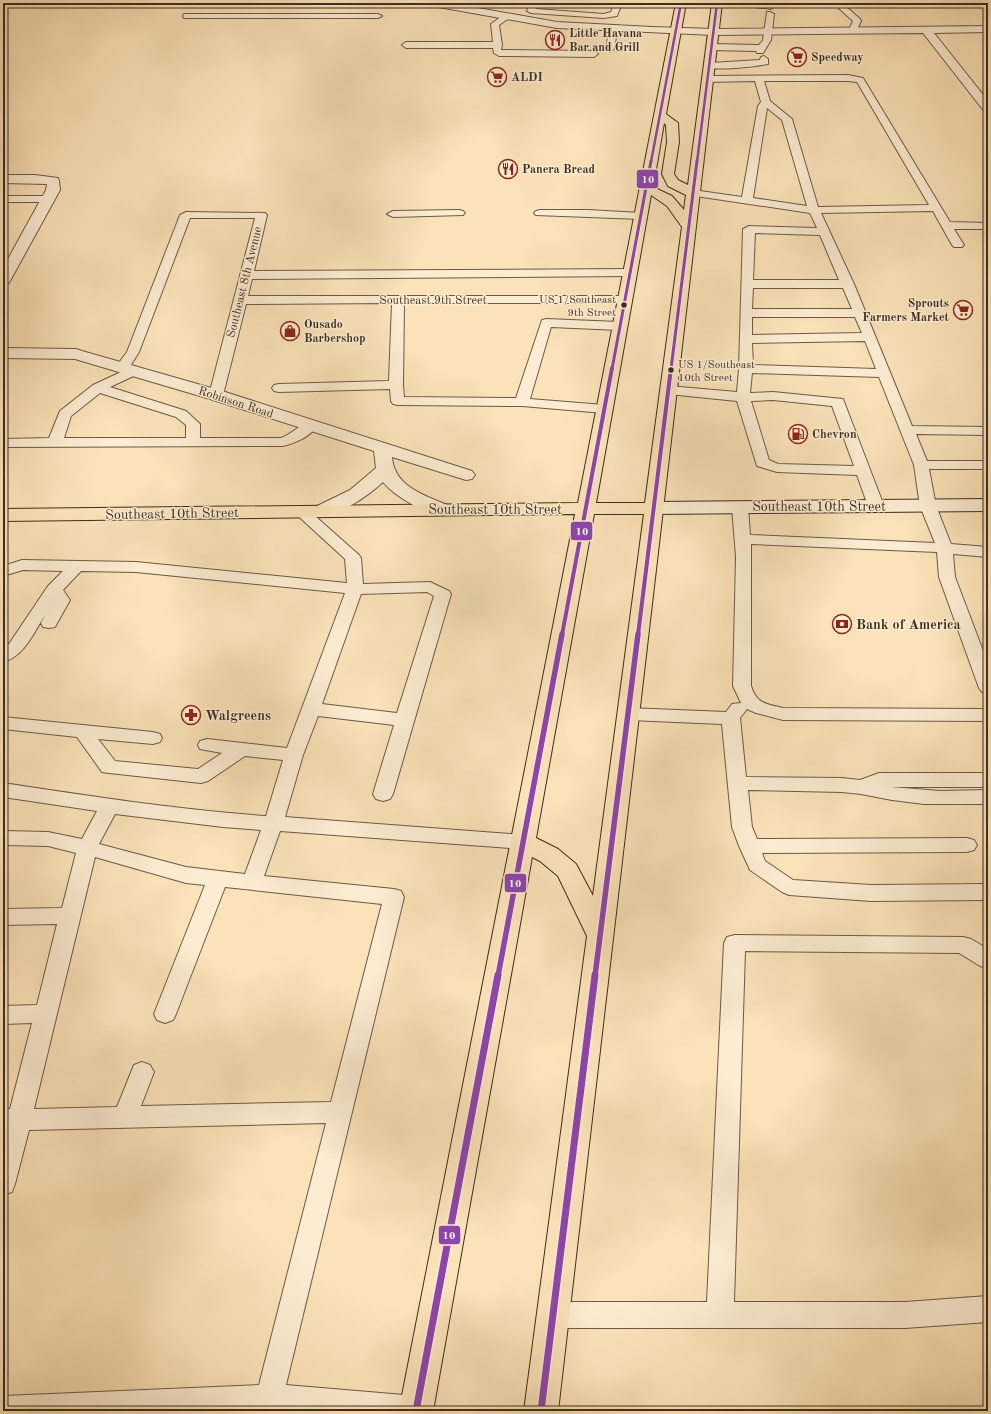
<svg xmlns="http://www.w3.org/2000/svg" width="991" height="1414" viewBox="0 0 991 1414" font-family="'Old Standard TT',serif">
<style>
.lines{fill:none;stroke-linecap:round;stroke-linejoin:round}
.lane-casing{stroke:#6c5a47;stroke-width:2}
.street-casing{stroke:#6c5a47;stroke-width:2}
.secondary-casing{stroke:#3c2d21;stroke-width:2}
.primary-casing{stroke:#3c2d21;stroke-width:2}
.lane{fill:#fcecd1;fill-rule:evenodd}
.street{fill:#fcecd1;fill-rule:evenodd}
.secondary{fill:#fcecd1;fill-rule:evenodd}
.primary{fill:#fbe2b8;fill-rule:evenodd}
.bus-1-far4-casing{stroke:#fcecd1;stroke-width:4}
.bus-1-far3-casing{stroke:#fcecd1;stroke-width:5}
.bus-1-far2-casing{stroke:#fcecd1;stroke-width:6}
.bus-1-far1-casing{stroke:#fcecd1;stroke-width:8}
.bus-1-casing{stroke:#fcecd1;stroke-width:10}
.bus-1-far4{stroke:#8e44ad;stroke-width:2.5}
.bus-1-far3{stroke:#8e44ad;stroke-width:3}
.bus-1-far2{stroke:#8e44ad;stroke-width:4}
.bus-1-far1{stroke:#8e44ad;stroke-width:5.5}
.bus-1{stroke:#8e44ad;stroke-width:7}
.bus-dot{fill:#3c2d21;stroke:#fcecd1;stroke-width:1.5}
.labels{text-anchor:middle;stroke-width:3;stroke-linejoin:round;paint-order:stroke}
.far-bus-label{font-size:11px;fill:#3c2d21;stroke:#fcecd1;text-anchor:end}
.far-poi-label{font-size:12px;font-weight:bold;fill:#3c2d21;stroke:#fcecd1;text-anchor:start}
.far-street-label{font-size:12px;fill:#3c2d21;stroke:#fcecd1}
.street-label{font-size:14px;fill:#3c2d21;stroke:#fcecd1}
.poi-label{font-size:14px;font-weight:bold;fill:#3c2d21;stroke:#fcecd1;text-anchor:start}
.line-badge{stroke:#fcecd1;stroke-width:1.5}
.badge-label{font-size:11px;text-anchor:middle;font-weight:bold;fill:#fff}
</style>
<rect width="100%" height="100%" fill="#fbe2b8"/>
<filter id="stains"><feTurbulence type="fractalNoise" baseFrequency=".005" numOctaves="4"/><feColorMatrix values="0 0 0 0 .2 0 0 0 0 .09 0 0 0 0 .02 0 0 0 .5 -.17"/></filter>
<radialGradient id="worn" r=".72"><stop offset=".6" stop-color="#630" stop-opacity="0"/><stop offset="1" stop-color="#630" stop-opacity=".3"/></radialGradient>
<g class="lines">
<defs>
<g id="lane">
<path d="M 465,3 L 475,3 L 466,10 L 460,10 L 460,6 Z"/>
<path d="M 530,3 L 538,3 L 536,9 L 604,14 L 611,12 L 614,3 L 622,3 L 617,16 L 604,18 L 531,13 L 527,11 Z"/>
<path d="M 742,3 L 768,3 L 774,7 L 770,9 C 762,7 748,8 742,3 Z"/>
<path d="M 833,3 L 842,3 L 860,19 L 861,21 L 856,32 L 850,32 L 849,30 L 853,21 Z"/>
<path d="M 767,12 L 770,12 L 774,14 L 771,40 L 763,53 L 757,53 L 756,51 L 712,50 L 708,47 L 712,44 L 759,45 L 763,40 Z"/>
<path d="M 184,14 L 378,14 L 382,16 L 378,18 L 184,18 L 183,16 Z"/>
<path d="M 505,14 L 508,14 L 512,16 L 499,25 L 502,45 L 501,50 L 594,51 L 598,54 L 594,57 L 499,56 L 494,53 L 493,48 L 406,48 L 402,45 L 406,42 L 493,42 L 491,24 Z"/>
<path d="M 612,34 L 616,37 L 614,49 L 610,52 L 606,49 L 608,37 Z"/>
<path d="M 764,56 L 768,59 L 768,64 C 758,66 712,72 706,66 L 710,63 L 760,60 L 761,57 Z"/>
<path d="M 848,75 L 863,78 L 950,222 L 988,223 L 988,229 L 954,229 L 964,245 L 962,247 L 954,247 L 952,245 L 933,211 L 821,213 L 854,284 L 912,426 L 988,427 L 988,435 L 916,434 L 927,461 L 988,461 L 988,469 L 929,469 L 936,506 L 951,544 L 988,547 L 988,557 L 953,554 L 955,577 L 988,664 L 988,694 L 982,692 L 979,688 L 939,577 L 937,552 L 751,544 L 751,686 C 757,704 766,704 783,708 L 988,709 L 988,721 L 783,720 L 756,713 L 747,709 L 740,718 L 746,777 L 842,778 L 860,780 L 879,773 L 988,773 L 988,787 L 891,787 L 940,791 L 988,790 L 988,804 L 924,804 L 892,800 L 861,794 L 842,792 L 748,790 L 752,827 L 757,839 L 967,838 L 974,840 L 977,845 L 974,850 L 967,852 L 762,853 L 765,861 L 793,880 L 871,885 L 988,884 L 988,900 L 871,901 L 789,895 L 782,892 L 750,870 L 739,846 L 732,827 L 722,724 L 629,720 L 623,718 L 620,714 L 623,710 L 629,708 L 726,712 L 732,704 L 741,703 L 733,686 L 736,557 L 732,507 L 735,504 L 740,502 L 745,504 L 748,507 L 750,535 L 935,543 L 920,506 L 914,465 L 879,377 L 752,373 L 750,393 L 773,392 L 843,399 L 884,506 L 881,509 L 876,511 L 871,509 L 868,506 L 857,475 L 777,472 L 757,466 L 737,401 L 668,394 L 663,393 L 661,390 L 663,387 L 668,386 L 737,392 L 739,369 L 743,229 L 749,226 L 817,228 L 810,213 L 689,195 L 688,193 L 693,190 L 742,197 L 758,106 L 761,102 L 755,81 L 708,82 L 703,79 L 708,76 ZM 764,81 L 848,81 L 857,82 L 929,205 L 818,207 L 792,119 L 770,101 ZM 767,108 L 782,120 L 807,206 L 753,198 ZM 755,233 L 820,235 L 839,280 L 753,280 ZM 753,288 L 843,288 L 852,309 L 752,309 ZM 752,317 L 855,317 L 862,333 L 752,335 ZM 865,341 L 876,369 L 753,365 L 752,343 ZM 773,400 L 832,406 L 854,466 L 778,464 L 769,460 L 751,401 Z"/>
<path d="M 3,196 L 49,196 L 54,199 L 49,202 L 3,202 Z"/>
<path d="M 459,210 L 463,211 L 465,213 L 463,215 L 393,217 L 387,214 L 393,211 Z"/>
<path d="M 540,210 L 588,210 L 641,213 L 647,216 L 641,219 L 536,215 L 534,213 L 536,211 Z"/>
<path d="M 186,212 L 265,213 L 267,215 L 254,271 L 635,269 L 637,272 L 635,275 L 631,276 L 252,279 L 248,296 L 629,296 L 631,299 L 629,302 L 625,303 L 404,303 L 403,385 L 404,397 L 516,398 L 542,320 L 546,319 L 619,322 L 623,323 L 625,326 L 623,329 L 619,330 L 551,327 L 530,399 L 604,405 L 609,406 L 611,409 L 609,412 L 604,413 L 522,406 L 398,405 L 393,404 L 391,401 L 390,389 L 279,392 L 274,391 L 272,388 L 274,385 L 279,384 L 389,381 L 392,303 L 246,304 L 223,395 L 221,398 L 211,398 L 209,395 L 255,218 L 190,218 L 139,352 L 129,368 L 138,368 L 140,371 L 138,374 L 110,387 L 186,411 L 200,424 L 200,438 L 281,438 C 293,434 303,420 315,423 L 317,426 C 310,437 295,443 283,446 L 3,447 L 3,439 L 49,438 L 60,411 L 93,385 L 121,372 L 117,371 L 115,368 L 127,352 L 180,215 ZM 100,393 L 176,417 L 186,425 L 186,438 L 64,438 L 71,416 Z"/>
<path d="M 301,506 L 306,508 L 359,555 L 361,558 L 363,584 L 430,582 L 449,591 L 451,594 L 393,794 L 390,799 L 383,801 L 376,799 L 373,794 L 394,725 L 318,716 L 303,755 L 285,817 L 523,835 L 530,837 L 533,842 L 530,847 L 523,849 L 280,831 L 264,876 L 394,889 L 401,891 L 404,897 L 286,1385 L 416,1396 L 426,1400 L 430,1410 L 3,1411 L 3,1396 L 259,1385 L 326,1123 L 29,1130 L 15,1184 L 12,1192 L 3,1195 L 3,1136 L 4,1130 L 3,1130 L 3,1110 L 10,1109 L 32,1023 L 3,1024 L 3,1006 L 37,1005 L 57,924 L 3,925 L 3,909 L 62,908 L 76,853 L 48,846 L 3,845 L 3,831 L 48,832 L 82,839 L 97,811 L 3,797 L 3,783 C 90,796 178,810 266,816 L 283,760 L 245,756 L 208,781 L 201,783 L 109,773 L 102,772 L 77,737 L 3,729 L 3,717 L 153,732 L 160,734 L 162,738 L 160,742 L 153,744 L 98,739 L 115,761 L 198,769 L 222,753 L 200,749 L 198,745 L 200,741 L 207,739 L 287,748 L 345,593 L 136,572 L 81,571 L 63,590 L 70,600 L 55,627 L 49,628 L 43,627 L 41,623 L 45,615 C 34,632 24,657 3,662 L 3,649 L 9,644 L 48,586 L 63,571 L 23,570 L 3,576 L 3,566 L 22,560 L 136,562 L 347,583 L 345,559 L 296,514 L 293,511 L 296,508 ZM 427,592 L 434,596 L 397,713 L 322,704 L 361,594 ZM 115,814 L 223,827 L 261,830 L 245,874 L 186,867 L 99,844 ZM 95,857 L 186,883 L 205,885 L 154,1014 L 157,1020 L 165,1023 L 173,1020 L 176,1014 L 225,887 L 382,904 L 331,1102 L 141,1106 L 154,1072 L 150,1065 L 142,1062 L 134,1065 L 117,1107 L 34,1109 Z"/>
<path d="M 735,935 L 963,937 L 971,939 L 988,949 L 988,968 L 980,966 L 959,953 L 745,951 L 734,1302 L 905,1302 L 988,1296 L 988,1322 L 905,1328 L 553,1328 L 544,1324 L 540,1315 L 544,1306 L 553,1302 L 707,1302 L 724,943 L 727,937 Z"/>
</g>
<g id="street">
<path d="M 428,3 L 450,3 L 557,22 L 652,27 L 714,29 L 988,26 L 988,32 L 934,33 L 988,101 L 988,113 L 984,111 L 923,33 L 714,35 L 557,28 L 433,6 Z"/>
<path d="M 3,175 L 35,175 L 58,178 L 59,181 L 60,190 L 10,281 L 8,284 L 3,285 L 3,268 L 46,190 L 47,184 L 3,183 Z"/>
<path d="M 3,348 L 76,349 L 82,351 L 222,391 L 472,471 L 475,475 L 472,479 L 466,480 L 392,457 C 394,487 426,496 450,506 L 452,510 L 450,514 C 431,519 394,496 383,482 C 369,495 335,520 315,515 L 313,511 L 315,507 L 350,490 L 376,468 L 374,451 L 210,399 L 75,359 L 3,358 Z"/>
</g>
<path id="secondary" d="M 988,499 L 988,511 L 653,514 L 646,512 L 644,508 L 646,504 L 653,502 Z"/>
<path id="primary" d="M 676,3 L 686,3 L 666,114 L 678,123 L 679,142 L 674,174 L 678,180 L 688,185 L 712,3 L 722,3 L 558,1411 L 524,1411 L 587,936 L 558,876 L 540,861 L 532,857 L 433,1411 L 399,1411 L 575,514 L 3,521 L 3,509 L 578,503 ZM 664,123 L 666,125 L 667,142 L 662,174 L 668,186 L 686,195 L 684,210 L 672,196 L 653,187 ZM 651,195 L 667,206 L 682,227 L 645,503 L 596,503 ZM 594,514 L 644,514 L 593,896 L 576,864 L 558,849 L 536,838 Z"/>
</defs>
<!-- lane casing -->
<use href="#lane" class="lane-casing"/>
<!-- street casing -->
<use href="#street" class="street-casing"/>
<!-- secondary casing -->
<use href="#secondary" class="secondary-casing"/>
<!-- primary casing -->
<use href="#primary" class="primary-casing"/>
<!-- lane -->
<use href="#lane" class="lane"/>
<!-- street -->
<use href="#street" class="street"/>
<!-- secondary -->
<use href="#secondary" class="secondary"/>
<!-- primary -->
<use href="#primary" class="primary"/>
<defs>
<g id="bus-1-far4">
<path d="M 651,162 L 681,3"/>
<path d="M 697,162 L 717,3"/>
</g>
<g id="bus-1-far3">
<path d="M 612,369 L 651,161"/>
<path d="M 671,369 L 697,161"/>
</g>
<g id="bus-1-far2">
<path d="M 562,635 L 612,368"/>
<path d="M 638,635 L 671,368"/>
</g>
<g id="bus-1-far1">
<path d="M 498,976 L 562,634"/>
<path d="M 595,976 L 638,634"/>
</g>
<g id="bus-1">
<path d="M 416,1411 L 498,975"/>
<path d="M 541,1411 L 595,975"/>
</g>
</defs>
<!-- bus-1-far4 casing -->
<use href="#bus-1-far4" class="bus-1-far4-casing"/>
<!-- bus-1-far3 casing -->
<use href="#bus-1-far3" class="bus-1-far3-casing"/>
<!-- bus-1-far2 casing -->
<use href="#bus-1-far2" class="bus-1-far2-casing"/>
<!-- bus-1-far1 casing -->
<use href="#bus-1-far1" class="bus-1-far1-casing"/>
<!-- bus-1 casing -->
<use href="#bus-1" class="bus-1-casing"/>
<!-- bus-1-far4 -->
<use href="#bus-1-far4" class="bus-1-far4"/>
<!-- bus-1-far3 -->
<use href="#bus-1-far3" class="bus-1-far3"/>
<!-- bus-1-far2 -->
<use href="#bus-1-far2" class="bus-1-far2"/>
<!-- bus-1-far1 -->
<use href="#bus-1-far1" class="bus-1-far1"/>
<!-- bus-1 -->
<use href="#bus-1" class="bus-1"/>
</g>
<!-- icons -->
<defs>
<symbol id="restaurant-ring" viewBox="-11 -11 22 22"><circle r="9.5" fill="#fcecd1" stroke="#8f2418" stroke-width="1.5"/><path d="M-5-6h1v4h1v-4h1v4h1v-4h1v5L-1.5 .5V6h-2V.5L-5-1ZM5-6V6H3V1.5H1.5Q1.5-4 5-6Z" fill="#8f2418"/></symbol>
<symbol id="supermarket-ring" viewBox="-11 -11 22 22"><circle r="9.5" fill="#fcecd1" stroke="#8f2418" stroke-width="1.5"/><path d="M-6-5.5h2.5l.6 2H6L4.5 2H-2.5L-4.4-4H-6ZM-1.5 3.2a1.3 1.3 0 1 0 .1 0ZM3 3.2a1.3 1.3 0 1 0 .1 0Z" fill="#8f2418"/></symbol>
<symbol id="shop-ring" viewBox="-11 -11 22 22"><circle r="9.5" fill="#fcecd1" stroke="#8f2418" stroke-width="1.5"/><path d="M-5-2.5h2.3a2.7 3.5 0 0 1 5.4 0H5L5.5 6h-11ZM-1.5-2.5h3a1.5 2.3 0 0 0-3 0Z" fill="#8f2418"/></symbol>
<symbol id="fuel-ring" viewBox="-11 -11 22 22"><circle r="9.5" fill="#fcecd1" stroke="#8f2418" stroke-width="1.5"/><path d="M-5.5-6h7V0h2V4h1.3V-2.5L3-4.5l.8-.8L6-3V5H2.5V1h-1V6h-7ZM-4.2-4.7v3.2H.2V-4.7Z" fill="#8f2418"/></symbol>
<symbol id="bank-ring" viewBox="-11 -11 22 22"><circle r="9.5" fill="#fcecd1" stroke="#8f2418" stroke-width="1.5"/><path d="M-6-4H6V4H-6ZM0-2.3a2.3 2.3 0 1 0 0 4.6a2.3 2.3 0 1 0 0-4.6Z" fill="#8f2418"/></symbol>
<symbol id="pharmacy-ring" viewBox="-11 -11 22 22"><circle r="9.5" fill="#fcecd1" stroke="#8f2418" stroke-width="1.5"/><path d="M-2-6h4v4h4v4h-4v4h-4v-4h-4v-4h4Z" fill="#8f2418"/></symbol>
</defs>
<g fill-rule="evenodd">
<use href="#restaurant-ring" x="544" y="29" width="22" height="22"/>
<use href="#supermarket-ring" x="786" y="46" width="22" height="22"/>
<use href="#supermarket-ring" x="486" y="66" width="22" height="22"/>
<use href="#restaurant-ring" x="497" y="158" width="22" height="22"/>
<use href="#supermarket-ring" x="952" y="299" width="22" height="22"/>
<use href="#shop-ring" x="279" y="320" width="22" height="22"/>
<use href="#fuel-ring" x="787" y="423" width="22" height="22"/>
<use href="#bank-ring" x="831" y="613" width="22" height="22"/>
<use href="#pharmacy-ring" x="180" y="704" width="22" height="22"/>
</g>
<!-- markers -->
<g class="bus-dot">
<circle cx="624" cy="305" r="3.5"/>
<circle cx="671" cy="370" r="3.5"/>
</g>
<g class="labels">
<!-- far-bus labels -->
<g class="far-bus-label">
<text x="616" y="303">US 1/Southeast<tspan x="616" dy="13">9th Street</tspan></text>
<text x="678" y="368" text-anchor="start">US 1/Southeast<tspan x="678" dy="13">10th Street</tspan></text>
</g>
<!-- far-poi labels -->
<g class="far-poi-label">
<text x="569" y="37">Little Havana<tspan x="569" dy="14">Bar and Grill</tspan></text>
<text x="811" y="61">Speedway</text>
<text x="511" y="81">ALDI</text>
<text x="522" y="173">Panera Bread</text>
<text x="949" y="307" text-anchor="end">Sprouts<tspan x="949" dy="14">Farmers Market</tspan></text>
<text x="304" y="328">Ousado<tspan x="304" dy="14">Barbershop</tspan></text>
<text x="812" y="438">Chevron</text>
</g>
<!-- far-street labels -->
<g class="far-street-label">
<text transform="translate(244 282) rotate(-76)" y="4">Southeast 8th Avenue</text>
<text x="433" y="304">Southeast 9th Street</text>
<text transform="translate(236 402) rotate(18)" y="4">Robinson Road</text>
</g>
<!-- street labels -->
<g class="street-label">
<text x="819" y="511">Southeast 10th Street</text>
<text x="495" y="514">Southeast 10th Street</text>
<text transform="translate(172 513) rotate(-1)" y="5">Southeast 10th Street</text>
</g>
<!-- poi labels -->
<g class="poi-label">
<text x="856" y="629">Bank of America</text>
<text x="205" y="720">Walgreens</text>
</g>
</g>
<g class="line-badge">
<rect x="636" y="169" width="23" height="20" rx="4" fill="#8e44ad"/>
<rect x="570" y="521" width="23" height="20" rx="4" fill="#8e44ad"/>
<rect x="504" y="873" width="23" height="20" rx="4" fill="#8e44ad"/>
<rect x="438" y="1225" width="23" height="20" rx="4" fill="#8e44ad"/>
</g>
<g class="badge-label">
<text x="648" y="183">10</text>
<text x="582" y="535">10</text>
<text x="515" y="887">10</text>
<text x="449" y="1239">10</text>
</g>
<!-- margin -->
<rect width="991" height="1414" fill="none" stroke="#fbe2b8" stroke-width="16"/>
<rect x="4" y="4" width="983" height="1406" fill="none" stroke="#3c2d21" stroke-width="2"/>
<rect x="8" y="8" width="975" height="1398" fill="none" stroke="#3c2d21"/>
<rect width="100%" height="100%" filter="url(#stains)"/>
<rect width="100%" height="100%" fill="url(#worn)"/>
</svg>
